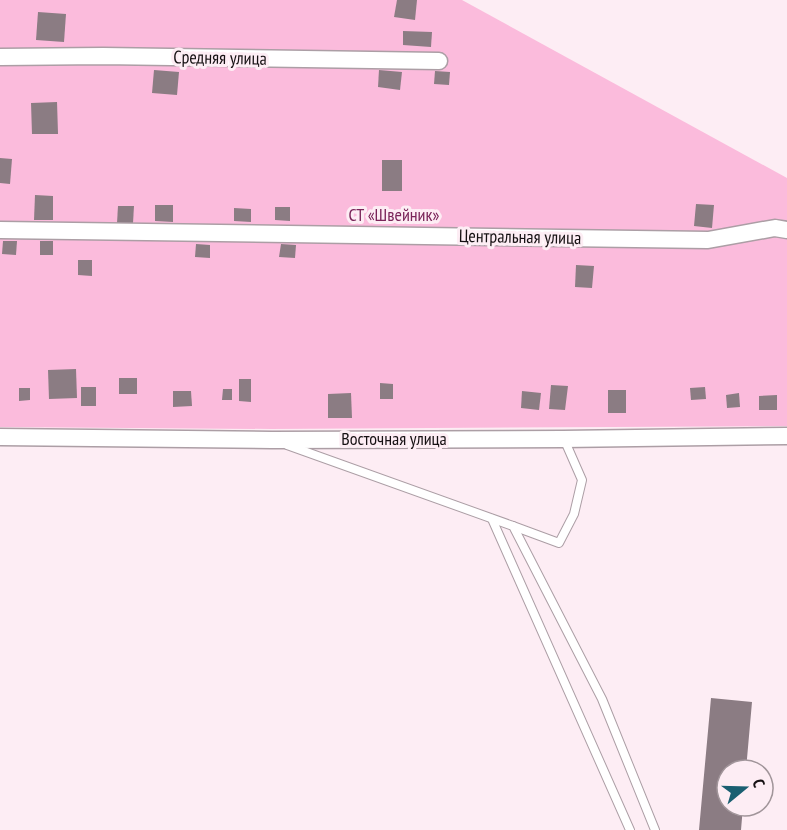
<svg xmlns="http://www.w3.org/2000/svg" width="787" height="830" viewBox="0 0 787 830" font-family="'PT Sans Narrow',sans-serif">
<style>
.green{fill:#fbbbdc}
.building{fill:#8b7c83}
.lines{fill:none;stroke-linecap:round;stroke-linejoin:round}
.lane-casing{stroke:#ac9ea5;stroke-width:10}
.street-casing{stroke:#ac9ea5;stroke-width:19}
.lane{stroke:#fff;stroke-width:8}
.street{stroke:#fff;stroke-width:16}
.labels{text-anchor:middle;stroke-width:6;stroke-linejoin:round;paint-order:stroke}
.street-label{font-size:18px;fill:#161113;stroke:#fdedf4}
.park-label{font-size:18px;fill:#7a2459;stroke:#fdedf4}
</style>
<rect width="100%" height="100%" fill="#fdedf4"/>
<!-- green -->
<path class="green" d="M 0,0 L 462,0 L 787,178 L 787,426 L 271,429 L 0,427 Z"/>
<!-- building -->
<g class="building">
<path d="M 397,0 L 417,0 L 415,20 L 394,17 Z"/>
<path d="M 38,12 L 66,14 L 64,42 L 36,40 Z"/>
<path d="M 403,31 L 432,32 L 431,47 L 403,45 Z"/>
<path d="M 154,70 L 179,72 L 177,95 L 152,93 Z"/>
<path d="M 379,70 L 402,72 L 400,90 L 378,87 Z"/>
<path d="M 435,71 L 450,72 L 449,85 L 434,84 Z"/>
<path d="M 57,102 L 58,134 L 32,134 L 31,103 Z"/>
<path d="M 0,158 L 12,159 L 10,184 L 0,183 Z"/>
<rect x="382" y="160" width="20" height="31"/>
<path d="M 35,195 L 53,196 L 53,220 L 34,220 Z"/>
<path d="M 696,204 L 714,205 L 712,228 L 694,226 Z"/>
<path d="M 155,205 L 173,205 L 173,222 L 155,221 Z"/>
<path d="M 118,206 L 134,206 L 133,223 L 117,223 Z"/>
<path d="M 275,207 L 290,207 L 290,221 L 275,220 Z"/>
<path d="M 234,208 L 251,209 L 251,222 L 234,221 Z"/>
<path d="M 3,241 L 17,241 L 16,255 L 2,254 Z"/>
<rect x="40" y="241" width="13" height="14"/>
<path d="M 196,244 L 210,245 L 210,258 L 195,257 Z"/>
<path d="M 281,244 L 296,245 L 295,258 L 279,257 Z"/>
<path d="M 78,260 L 92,260 L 92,276 L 78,275 Z"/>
<path d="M 576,265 L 594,266 L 592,288 L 575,287 Z"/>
<path d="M 76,369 L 77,398 L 49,399 L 48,370 Z"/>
<rect x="119" y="378" width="18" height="16"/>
<path d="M 239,379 L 251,379 L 251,402 L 239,401 Z"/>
<path d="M 380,383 L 393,384 L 393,399 L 380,399 Z"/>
<path d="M 551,385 L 568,386 L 565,410 L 549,409 Z"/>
<rect x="81" y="387" width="15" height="19"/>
<path d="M 705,387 L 706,399 L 691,400 L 690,388 Z"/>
<path d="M 19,388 L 30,388 L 30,400 L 19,401 Z"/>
<path d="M 223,389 L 232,389 L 232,400 L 222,400 Z"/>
<rect x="608" y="390" width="18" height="23"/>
<path d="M 173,391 L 191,391 L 192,406 L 173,407 Z"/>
<path d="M 522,391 L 541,393 L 539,410 L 521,408 Z"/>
<path d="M 351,393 L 352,418 L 328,418 L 328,394 Z"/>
<path d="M 739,393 L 740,407 L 727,408 L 726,395 Z"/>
<path d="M 777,395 L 777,410 L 759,410 L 759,396 Z"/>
<path d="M 711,698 L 752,702 L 746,770 L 727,770 L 727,806 L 743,806 L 741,830 L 699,830 Z"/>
</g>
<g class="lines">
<defs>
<g id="lane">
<path d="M 287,445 L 513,526 L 602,699 L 655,830"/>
<path d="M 492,519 L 630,830"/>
<path d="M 513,526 L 559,543 L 574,514 L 582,480 L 564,439"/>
</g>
<g id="street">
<path d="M 0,57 L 103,56 L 439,61"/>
<path d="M 0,230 L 708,240 L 775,228 L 787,230"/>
<path d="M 0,437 L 272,440 L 563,439 L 787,436"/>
</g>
</defs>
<!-- lane casing -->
<use href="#lane" class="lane-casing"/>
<!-- street casing -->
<use href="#street" class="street-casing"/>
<!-- lane -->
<use href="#lane" class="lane"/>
<!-- street -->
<use href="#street" class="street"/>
</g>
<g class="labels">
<!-- street labels -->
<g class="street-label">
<text transform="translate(220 58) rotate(1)" y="6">Средняя улица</text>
<text transform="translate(520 237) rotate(1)" y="6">Центральная улица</text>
<text x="394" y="445">Восточная улица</text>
</g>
<!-- park labels -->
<g class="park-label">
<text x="394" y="221">СТ «Швейник»</text>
</g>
</g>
<!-- north arrow -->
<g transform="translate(745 788) rotate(71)"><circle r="28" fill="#fdedf4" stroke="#a1959a" stroke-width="1.5"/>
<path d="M0-4.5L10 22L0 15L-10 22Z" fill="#1a5f71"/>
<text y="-9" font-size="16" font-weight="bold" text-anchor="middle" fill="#161113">С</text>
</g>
</svg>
